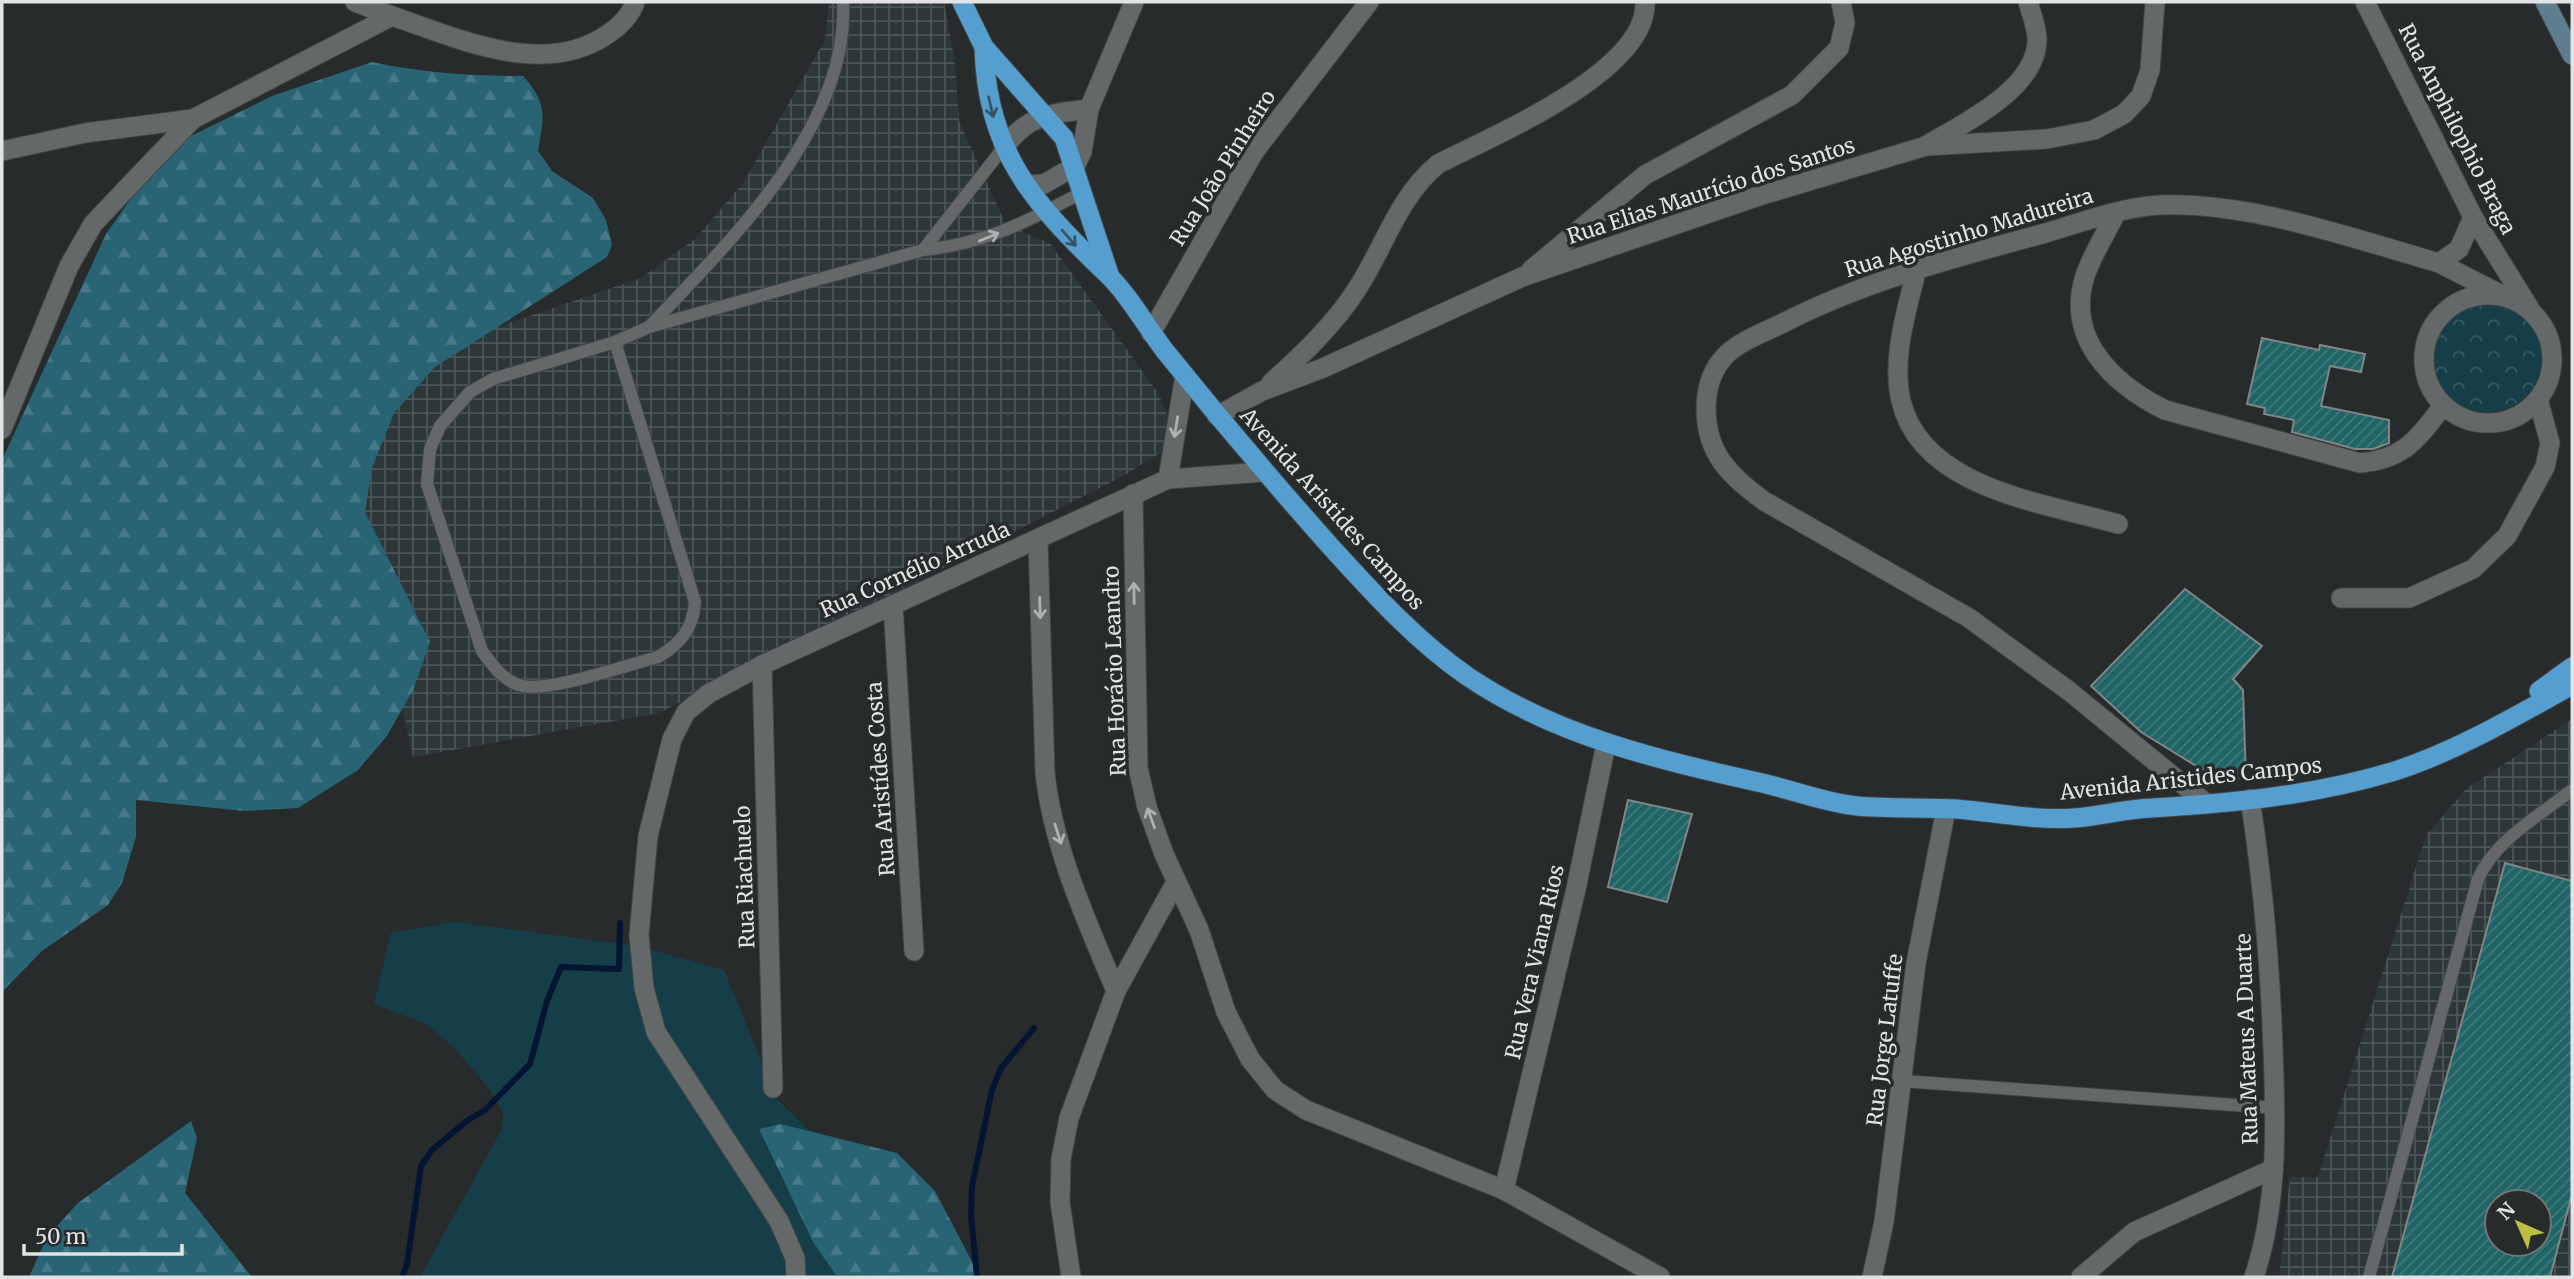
<svg xmlns="http://www.w3.org/2000/svg" width="2574" height="1279" viewBox="0 0 2574 1279" font-family="Merriweather,serif">
<style>
.industrial{fill:url(#industrial-grid);fill-rule:evenodd}
.grass{fill:#163e49}
.forest{fill:url(#forest-firs)}
.park{fill:url(#park-crowns)}
.lines{fill:none;stroke-linecap:round;stroke-linejoin:round}
.stream{stroke:#041433;stroke-width:6}
.building{fill:url(#building-hatch);stroke:#818585;stroke-width:2;fill-rule:evenodd}
.service-casing{stroke:#434647;stroke-width:14}
.minor-casing{stroke:#434647;stroke-width:21}
.secondary-casing{stroke:#434647;stroke-width:21}
.trunk-casing{stroke:#434647;stroke-width:21}
.service{stroke:#646869;stroke-width:12}
.minor{stroke:#646869;stroke-width:19}
.secondary{stroke:#5e7d8f;stroke-width:19}
.trunk{stroke:#549fd0;stroke-width:19}
.oneway{stroke:#375465}
.oneway2{stroke:#afb2b3}
.labels{text-anchor:middle;stroke-width:7;stroke-linejoin:round;paint-order:stroke}
.street-label{font-size:21px;fill:#e1e3e4;stroke:#282b2c}
</style>
<defs>
<pattern id="industrial-grid" width="8" height="8" patternUnits="userSpaceOnUse" patternTransform="scale(1.75)"><rect width="8" height="8" fill="#2d3739"/><path d="M0 4h8M4 0v8" fill="none" stroke="#4b5456"/></pattern>
<pattern id="forest-firs" width="22" height="20" patternUnits="userSpaceOnUse" patternTransform="scale(1.75)"><rect width="22" height="20" fill="#286474"/><path d="M5 1l3.5 6h-7zM16 11l3.5 6h-7z" fill="#477a88"/></pattern>
<pattern id="park-crowns" width="20" height="18" patternUnits="userSpaceOnUse" patternTransform="scale(1.75)"><rect width="20" height="18" fill="#163e49"/><path d="M2 6a3 3 0 1 1 6 0M12 15a3 3 0 1 1 6 0" fill="none" stroke="#385a63"/></pattern>
<pattern id="building-hatch" width="6" height="6" patternUnits="userSpaceOnUse" patternTransform="scale(1.75)"><rect width="6" height="6" fill="#206465"/><path d="M-1 1l2-2M0 6l6-6M5 7l2-2" fill="none" stroke="#407a7b"/></pattern>
</defs>
<rect width="100%" height="100%" fill="#282b2c"/>
<!-- industrial -->
<g class="industrial">
<path d="M 829,2 L 944,2 L 955,62 L 959,121 L 1006,225 L 1050,243 L 1158,393 L 1172,426 L 1163,451 L 1125,475 L 659,713 L 413,757 L 345,438 L 375,394 L 485,331 L 641,278 L 695,239 L 743,183 L 825,40 Z"/>
<path d="M 2572,719 L 2572,1277 L 2279,1277 L 2290,1177 L 2318,1177 L 2426,835 L 2467,788 ZM 2497,1202 L 2539,1202 L 2539,1244 L 2497,1244 Z"/>
</g>
<!-- grass -->
<path class="grass" d="M 454,922 L 637,946 L 724,970 L 776,1098 L 811,1132 L 781,1124 L 759,1129 L 813,1242 L 839,1277 L 420,1277 L 502,1129 L 503,1112 L 491,1091 L 453,1046 L 426,1024 L 374,1004 L 391,933 Z"/>
<!-- forest -->
<g class="forest">
<path d="M 372,62 C 423,73 472,76 523,76 C 548,104 544,115 538,151 L 552,171 L 593,198 L 606,220 L 612,245 L 607,257 L 435,367 L 394,413 L 372,468 L 365,512 L 430,642 L 414,688 L 387,736 L 358,770 L 298,808 L 244,811 L 136,800 L 136,837 L 122,883 L 108,905 L 42,951 L 2,992 L 2,460 L 106,234 L 142,183 L 189,137 L 272,96 Z"/>
<path d="M 191,1121 L 197,1138 L 185,1193 L 252,1277 L 29,1277 L 47,1237 L 78,1203 Z"/>
<path d="M 781,1124 L 897,1153 L 935,1191 L 980,1277 L 836,1275 L 813,1242 L 759,1129 Z"/>
</g>
<!-- park -->
<circle class="park" cx="2487" cy="356" r="56"/>
<g class="lines">
<!-- stream -->
<g class="stream">
<path d="M 402,1277 L 407,1264 L 421,1166 L 432,1150 L 468,1120 L 485,1110 L 530,1064 L 547,1001 L 561,967 L 619,969 L 620,923"/>
<path d="M 977,1277 L 971,1215 L 972,1186 L 992,1090 L 1001,1068 L 1034,1028"/>
</g>
</g>
<!-- building -->
<g class="building">
<path d="M 2262,338 L 2319,350 L 2320,345 L 2365,354 L 2361,372 L 2330,366 L 2321,406 L 2389,420 L 2389,443 L 2373,449 L 2355,449 L 2292,432 L 2294,420 L 2264,414 L 2265,408 L 2247,404 Z"/>
<path d="M 2185,589 L 2262,646 L 2233,679 L 2243,690 L 2246,778 L 2214,777 L 2141,732 L 2091,686 Z"/>
<path d="M 1628,800 L 1692,814 L 1667,902 L 1608,887 Z"/>
<path d="M 2505,863 L 2572,881 L 2572,1194 L 2550,1277 L 2392,1277 ZM 2497,1202 L 2539,1202 L 2539,1244 L 2497,1244 Z"/>
</g>
<g class="lines">
<defs>
<g id="service">
<path d="M 923,250 L 1004,147"/>
<path d="M 649,327 C 728,243 850,127 843,2"/>
<path d="M 615,342 L 695,602 C 693,629 680,644 658,657 C 627,665 551,692 523,686 C 504,682 493,666 482,651 L 427,484 L 430,449 L 440,426 L 470,392 L 493,379 L 615,342 L 649,327 L 923,250 C 985,244 1026,222 1081,193"/>
<path d="M 1902,1081 L 2276,1108"/>
<path d="M 2369,1277 L 2478,879 C 2495,840 2539,816 2572,790"/>
</g>
<g id="minor">
<path d="M 355,2 L 392,16"/>
<path d="M 2365,2 L 2473,217 L 2530,309"/>
<path d="M 1927,145 C 1963,124 2038,88 2037,39 C 2037,27 2031,13 2028,2"/>
<path d="M 1004,147 C 1030,114 1049,114 1089,109"/>
<path d="M 2,151 L 85,133 L 193,119"/>
<path d="M 1026,185 L 1044,184 L 1075,166 L 1082,152 L 1089,109 L 1134,2"/>
<path d="M 2116,213 C 2106,233 2092,255 2085,276 C 2065,339 2113,384 2165,410 L 2360,463 C 2405,459 2417,439 2443,406"/>
<path d="M 2439,263 L 2500,294"/>
<path d="M 1917,268 C 1907,310 1891,358 1901,401 C 1922,489 2045,503 2118,524"/>
<path d="M 1531,270 L 1645,175 L 1792,95 L 1839,48 L 1845,23 L 1841,2"/>
<circle cx="2488" cy="359" r="64"/>
<path d="M 1151,333 L 1254,152 L 1369,2"/>
<path d="M 1271,383 C 1302,355 1334,325 1357,289 C 1385,246 1398,197 1438,164 C 1490,137 1648,72 1645,2"/>
<path d="M 1217,416 L 1262,391 L 1323,368 L 1522,277 L 1759,196 L 1926,146 L 2047,139 L 2094,130 L 2124,114 L 2141,96 L 2150,70 L 2155,2"/>
<path d="M 2,429 L 69,266 L 93,224 L 127,188 L 193,119 L 392,16 C 457,38 544,79 608,34 C 619,27 631,15 635,2"/>
<path d="M 1168,479 L 1185,375"/>
<path d="M 1133,494 L 1138,768 L 1147,807 L 1164,854 L 1199,930 L 1226,1012 L 1250,1059 L 1275,1090 L 1306,1110 L 1504,1190 L 1660,1277"/>
<path d="M 1038,540 L 1045,773 C 1053,848 1087,922 1116,991"/>
<path d="M 2341,598 L 2409,598 L 2473,569 L 2507,536 L 2545,467 L 2550,443 L 2538,399"/>
<path d="M 893,605 L 914,951"/>
<path d="M 762,665 L 773,1088"/>
<path d="M 2250,799 C 2263,882 2270,965 2273,1049 C 2276,1125 2278,1205 2254,1277"/>
<path d="M 2207,804 L 2069,691 L 1969,618 L 1764,501 C 1748,489 1734,478 1722,462 C 1701,432 1699,381 1727,354 C 1742,340 1765,332 1783,323 C 1865,281 1953,258 2042,234 C 2080,223 2121,207 2160,205 C 2251,202 2352,238 2439,263 L 2459,249 L 2473,217"/>
<path d="M 1504,1190 L 1576,889 L 1606,744"/>
<path d="M 796,1277 L 795,1258 L 779,1221 L 656,1032 L 644,988 L 639,935 L 648,836 L 672,739 L 686,712 L 708,694 L 762,665 L 1168,479 L 1264,472"/>
<path d="M 1071,1277 L 1060,1202 L 1061,1159 L 1069,1118 L 1116,991 L 1176,882"/>
<path d="M 1872,1277 L 1884,1222 L 1916,963 L 1946,809"/>
<path d="M 2081,1277 L 2134,1232 L 2273,1169"/>
</g>
<path id="secondary" d="M 2545,2 L 2572,55"/>
<g id="trunk">
<path d="M 962,2 L 984,47 L 1064,138 L 1109,274"/>
<path d="M 984,47 C 986,151 1034,204 1106,273 C 1129,295 1146,326 1165,351 C 1219,418 1274,483 1331,547 C 1373,593 1415,640 1467,676 C 1555,736 1659,760 1762,783 C 1793,790 1825,803 1857,806 C 1890,809 1923,807 1956,809 C 1994,812 2036,821 2074,818 C 2100,816 2125,809 2152,808 C 2234,803 2317,795 2395,771 C 2457,751 2516,716 2572,685"/>
<path d="M 2539,691 L 2572,667"/>
</g>
</defs>
<!-- service casing -->
<use href="#service" class="service-casing"/>
<!-- minor casing -->
<use href="#minor" class="minor-casing"/>
<!-- secondary casing -->
<use href="#secondary" class="secondary-casing"/>
<!-- trunk casing -->
<use href="#trunk" class="trunk-casing"/>
<!-- service -->
<use href="#service" class="service"/>
<!-- minor -->
<use href="#minor" class="minor"/>
<!-- secondary -->
<use href="#secondary" class="secondary"/>
<!-- trunk -->
<use href="#trunk" class="trunk"/>
</g>
<!-- one-way arrows -->
<defs><path id="oneway-shaft" d="M-6 0H5M1.5-3L5.5 0L1.5 3" fill="none" stroke-width="1.6" stroke-linecap="round" stroke-linejoin="round" transform="scale(1.75)"/></defs>
<g class="oneway">
<use href="#oneway-shaft" transform="translate(991 107) rotate(77)"/>
<use href="#oneway-shaft" transform="translate(1069 238) rotate(49)"/>
</g>
<g class="oneway2">
<use href="#oneway-shaft" transform="translate(989 237) rotate(-22)"/>
<use href="#oneway-shaft" transform="translate(1176 427) rotate(99)"/>
<use href="#oneway-shaft" transform="translate(1134 593) rotate(-91)"/>
<use href="#oneway-shaft" transform="translate(1040 608) rotate(88)"/>
<use href="#oneway-shaft" transform="translate(1151 818) rotate(-110)"/>
<use href="#oneway-shaft" transform="translate(1058 834) rotate(72)"/>
</g>
<g class="labels">
<!-- street labels -->
<g class="street-label">
<text transform="translate(2457 129) rotate(63)" y="7">Rua Anphilophio Braga</text>
<text transform="translate(1223 168) rotate(-58)" y="7">Rua João Pinheiro</text>
<text transform="translate(1711 191) rotate(-18)" y="7">Rua Elias Maurício dos Santos</text>
<text transform="translate(1969 233) rotate(-17)" y="7">Rua Agostinho Madureira</text>
<text transform="translate(1332 509) rotate(48)" y="7">Avenida Aristides Campos</text>
<text transform="translate(915 570) rotate(-24)" y="7">Rua Cornélio Arruda</text>
<text transform="translate(1115 671) rotate(-92)" y="7">Rua Horácio Leandro</text>
<text transform="translate(881 779) rotate(-94)" y="7">Rua Aristídes Costa</text>
<text transform="translate(2191 779) rotate(-6)" y="7">Avenida Aristides Campos</text>
<text transform="translate(745 877) rotate(-92)" y="7">Rua Riachuelo</text>
<text transform="translate(1535 962) rotate(-77)" y="7">Rua Vera Viana Rios</text>
<text transform="translate(2247 1039) rotate(-92)" y="7">Rua Mateus A Duarte</text>
<text transform="translate(1885 1040) rotate(-83)" y="7">Rua Jorge Latuffe</text>
</g>
</g>
<!-- border -->
<rect width="2574" height="1279" fill="none" stroke="#e1e3e4" stroke-width="7"/>
<!-- north arrow -->
<g transform="translate(2518 1223) rotate(315)"><circle r="33" fill="#282b2c" stroke="#727576" stroke-width="2"/>
<path d="M0-5L12 26L0 18L-12 26Z" fill="#bdbf43"/>
<text y="-10" font-size="19" font-weight="bold" text-anchor="middle" fill="#e1e3e4">N</text>
</g>
<!-- scale -->
<path d="M24 1244v10h158v-10" fill="none" stroke="#e1e3e4" stroke-width="3.5"/>
<text x="35" y="1244" font-size="21" fill="#e1e3e4" stroke="#282b2c" stroke-width="5" paint-order="stroke">50 m</text>
</svg>
